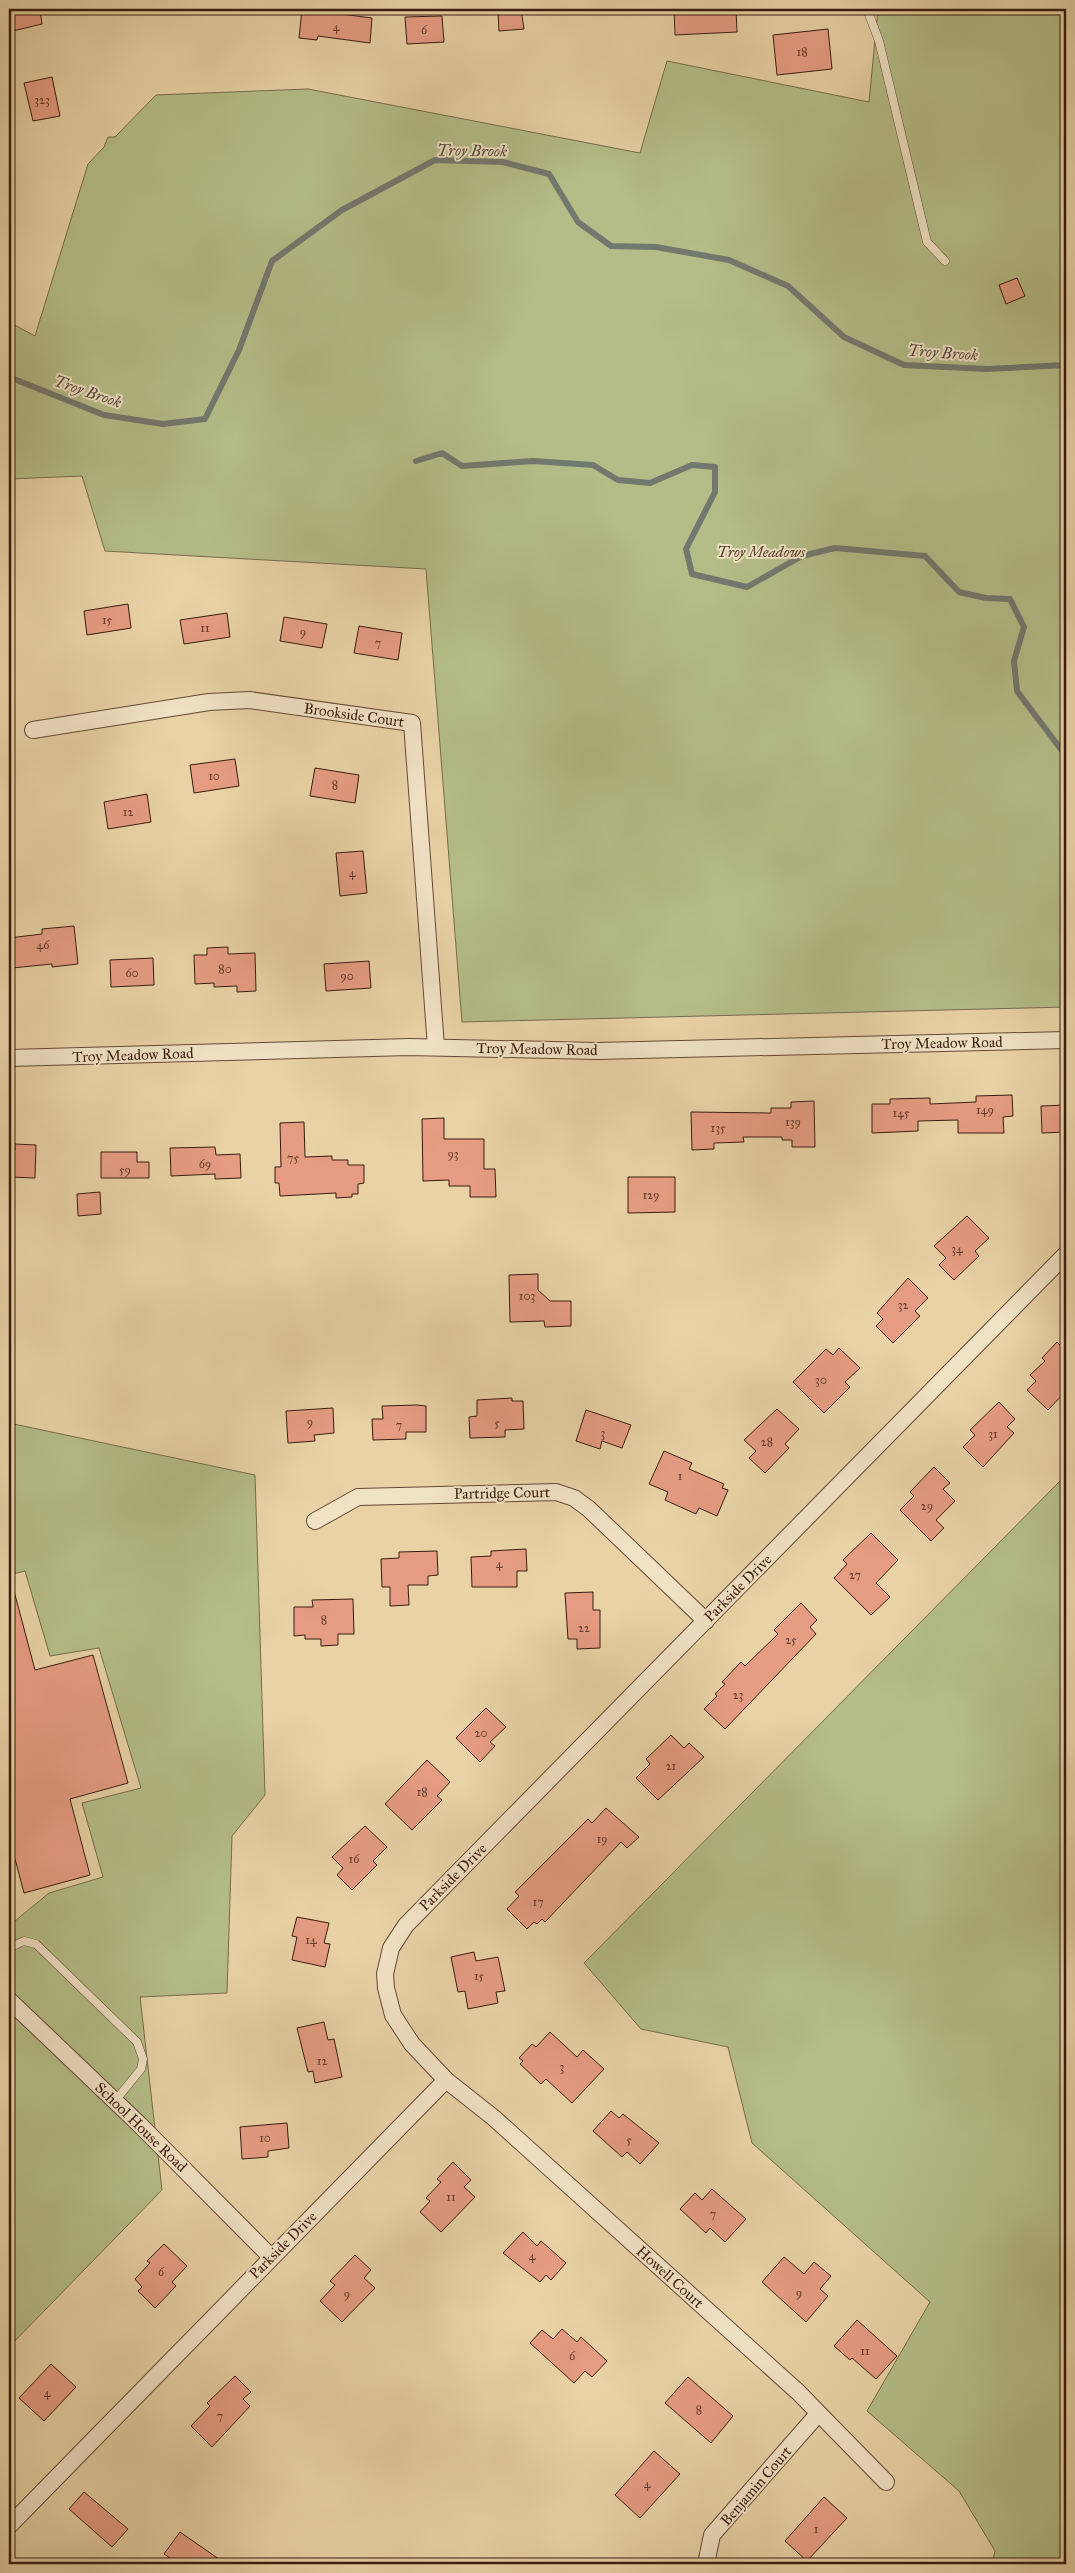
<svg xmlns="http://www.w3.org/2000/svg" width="1075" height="2573" viewBox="0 0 1075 2573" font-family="'IM FELL Great Primer',serif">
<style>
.green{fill:#b4bd88;stroke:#766c4b}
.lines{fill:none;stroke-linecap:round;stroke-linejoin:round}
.stream{stroke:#73786f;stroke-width:6}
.building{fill:#e59c83;stroke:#391c0e}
.service-casing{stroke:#654a34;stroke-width:9}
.minor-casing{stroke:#654a34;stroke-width:18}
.service{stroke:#f0e2c5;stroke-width:8}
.minor{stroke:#f0e2c5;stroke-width:16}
.labels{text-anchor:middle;stroke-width:4;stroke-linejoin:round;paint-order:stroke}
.number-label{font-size:12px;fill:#643c2b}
.park-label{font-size:15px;font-style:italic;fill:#58442c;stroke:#f0e2c5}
.street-label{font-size:15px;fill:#391c0e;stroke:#f0e2c5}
.water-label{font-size:16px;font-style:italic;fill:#564a3e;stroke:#f0e2c5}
</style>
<rect width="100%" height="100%" fill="#e8d2a6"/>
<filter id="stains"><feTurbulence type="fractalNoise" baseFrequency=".004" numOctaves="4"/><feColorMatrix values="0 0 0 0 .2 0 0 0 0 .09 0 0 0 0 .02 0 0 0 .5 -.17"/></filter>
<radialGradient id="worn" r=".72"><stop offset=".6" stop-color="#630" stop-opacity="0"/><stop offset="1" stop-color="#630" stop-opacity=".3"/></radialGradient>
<!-- green -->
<g class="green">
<path d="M 878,9 L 1066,9 L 1066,1007 L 462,1022 L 426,569 L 105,551 L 82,476 L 9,479 L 9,322 L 35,336 L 88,164 L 104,147 L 108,137 L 115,137 L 156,95 L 308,89 L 640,153 L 667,61 L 869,102 Z"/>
<path d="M 9,1423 L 255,1475 L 265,1795 L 232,1836 L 227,1993 L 140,1997 L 162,2190 L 9,2347 L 9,1926 L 49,1893 L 103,1877 L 82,1803 L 141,1788 L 99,1648 L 50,1656 L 25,1571 L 9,1575 Z"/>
<path d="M 1066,1475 L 1066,2564 L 992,2564 L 995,2551 L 959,2491 L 867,2411 L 930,2302 L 752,2143 L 728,2047 L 641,2029 L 584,1963 Z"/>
</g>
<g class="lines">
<!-- stream -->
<g class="stream">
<path d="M 9,377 L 104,415 L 163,424 L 205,419 L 239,350 L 272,261 L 342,210 L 435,160 L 503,162 L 549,174 L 578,222 L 611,246 L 656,247 L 729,260 L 788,286 L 844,337 L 904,365 L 987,369 L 1066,365"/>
<path d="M 416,461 L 442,453 L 462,466 L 533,461 L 593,465 L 618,480 L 650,483 L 692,465 L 715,467 L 715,492 L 686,549 L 692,574 L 747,587 L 802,556 L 835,548 L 925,556 L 959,592 L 986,598 L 1010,599 L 1024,627 L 1014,661 L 1017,691 L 1063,752 L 1066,760"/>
</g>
</g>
<!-- building -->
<g class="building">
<path d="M 9,9 L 40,9 L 42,24 L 13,31 Z"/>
<path d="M 302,9 L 372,18 L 370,43 L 318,36 L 317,40 L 299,38 Z"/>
<path d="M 503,9 L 521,9 L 524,29 L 499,31 L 498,12 L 503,12 Z"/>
<path d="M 674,9 L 736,9 L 737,32 L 675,35 Z"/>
<path d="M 442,16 L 444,42 L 407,44 L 405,17 Z"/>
<path d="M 828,29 L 832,69 L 777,75 L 773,35 Z"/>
<path d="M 52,77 L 60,116 L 33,121 L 24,83 Z"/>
<path d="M 1017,278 L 1025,296 L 1006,304 L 999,285 Z"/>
<path d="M 128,604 L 131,628 L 87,635 L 84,611 Z"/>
<path d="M 227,613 L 230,637 L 184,644 L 180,620 Z"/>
<path d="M 284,617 L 327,624 L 322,648 L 280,641 Z"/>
<path d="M 359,626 L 402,633 L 398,660 L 354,653 Z"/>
<path d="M 235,759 L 239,786 L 194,793 L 190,765 Z"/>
<path d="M 315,768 L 359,775 L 355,803 L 310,796 Z"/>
<path d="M 147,794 L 151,822 L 108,829 L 104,802 Z"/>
<path d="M 363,851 L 367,893 L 340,896 L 336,853 Z"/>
<path d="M 74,926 L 78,964 L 52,967 L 52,964 L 12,968 L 9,938 L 42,934 L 42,929 Z"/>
<path d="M 228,947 L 228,954 L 255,953 L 256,991 L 237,992 L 237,986 L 214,987 L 214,983 L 195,984 L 194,955 L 207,955 L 207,948 Z"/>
<path d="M 153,958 L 154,985 L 111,987 L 110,960 Z"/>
<path d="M 369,961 L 371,988 L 326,991 L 324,964 Z"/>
<path d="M 1012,1095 L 1013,1116 L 1003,1117 L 1004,1133 L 958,1133 L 958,1120 L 918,1121 L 918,1131 L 872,1133 L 872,1104 L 890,1104 L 890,1099 L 930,1098 L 930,1104 L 976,1102 L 976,1096 Z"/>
<path d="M 814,1101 L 815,1147 L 792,1147 L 792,1140 L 782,1140 L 782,1137 L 743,1137 L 744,1142 L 714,1143 L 714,1149 L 692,1150 L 691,1112 L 771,1113 L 771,1108 L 791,1108 L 791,1102 Z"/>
<path d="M 1066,1105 L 1066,1132 L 1042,1133 L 1041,1106 Z"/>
<path d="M 444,1118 L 444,1139 L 484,1139 L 484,1169 L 495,1169 L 496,1197 L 470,1197 L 470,1186 L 449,1186 L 449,1180 L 423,1181 L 422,1119 Z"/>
<path d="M 304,1122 L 305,1157 L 332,1156 L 332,1160 L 348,1160 L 348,1165 L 364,1165 L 364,1183 L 358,1184 L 358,1194 L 352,1194 L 352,1197 L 336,1198 L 336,1193 L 280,1196 L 279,1183 L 275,1183 L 275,1167 L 281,1167 L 280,1123 Z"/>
<path d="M 15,1144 L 36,1145 L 35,1178 L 9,1177 L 9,1150 L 15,1150 Z"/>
<path d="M 215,1147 L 216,1155 L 240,1154 L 241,1178 L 215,1179 L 215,1174 L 171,1176 L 170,1148 Z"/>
<path d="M 101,1152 L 137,1152 L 137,1162 L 149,1162 L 149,1178 L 101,1178 Z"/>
<path d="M 628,1177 L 675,1177 L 675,1212 L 628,1213 Z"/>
<path d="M 100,1192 L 101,1214 L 78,1216 L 77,1194 Z"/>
<path d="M 967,1216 L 989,1238 L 975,1251 L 979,1256 L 954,1280 L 939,1265 L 946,1258 L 934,1246 Z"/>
<path d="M 538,1274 L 538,1290 L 550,1301 L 571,1301 L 571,1326 L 545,1327 L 544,1321 L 510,1322 L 509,1275 Z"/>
<path d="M 908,1278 L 928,1298 L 915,1311 L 920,1316 L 893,1343 L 876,1326 L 883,1319 L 877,1313 Z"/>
<path d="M 1057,1342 L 1066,1351 L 1066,1391 L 1048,1410 L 1027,1390 L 1036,1381 L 1030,1375 L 1045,1361 L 1042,1358 Z"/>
<path d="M 839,1348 L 860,1368 L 845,1382 L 850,1387 L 824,1413 L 793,1382 L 826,1349 L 833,1355 Z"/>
<path d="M 512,1398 L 512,1401 L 523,1401 L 524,1429 L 505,1430 L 505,1437 L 470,1438 L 469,1417 L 477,1416 L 477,1400 Z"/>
<path d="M 999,1402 L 1015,1419 L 1007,1427 L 1014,1433 L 983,1467 L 963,1447 L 975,1435 L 970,1430 Z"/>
<path d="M 417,1405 L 426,1406 L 426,1432 L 406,1432 L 406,1439 L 373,1440 L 372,1419 L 383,1419 L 382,1406 Z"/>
<path d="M 333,1408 L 334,1433 L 314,1435 L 315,1441 L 288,1443 L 286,1411 Z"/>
<path d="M 777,1409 L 799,1429 L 785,1444 L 789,1448 L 765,1473 L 749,1458 L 756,1451 L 744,1440 Z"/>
<path d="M 586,1410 L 631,1425 L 622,1448 L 602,1441 L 600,1449 L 576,1441 Z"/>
<path d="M 664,1451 L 692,1463 L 689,1469 L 724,1484 L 722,1488 L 728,1490 L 717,1516 L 699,1508 L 696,1514 L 665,1500 L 668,1492 L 649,1484 Z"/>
<path d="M 934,1467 L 950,1483 L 943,1489 L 955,1501 L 936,1520 L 944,1528 L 931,1541 L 900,1510 L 914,1496 L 910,1492 Z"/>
<path d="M 871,1533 L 898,1560 L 876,1583 L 890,1597 L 871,1615 L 834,1578 L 847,1564 L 843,1560 Z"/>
<path d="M 526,1549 L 527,1571 L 517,1571 L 517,1587 L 472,1587 L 471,1557 L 491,1556 L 491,1551 Z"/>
<path d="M 437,1551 L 438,1575 L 428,1576 L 428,1585 L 408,1585 L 409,1605 L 390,1606 L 390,1587 L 382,1587 L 381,1559 L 399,1558 L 399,1552 Z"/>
<path d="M 14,1591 L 35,1670 L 93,1655 L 128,1783 L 70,1799 L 90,1875 L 24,1893 L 9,1836 L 9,1592 Z"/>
<path d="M 593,1592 L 593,1610 L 600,1610 L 600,1648 L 577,1649 L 577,1639 L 568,1639 L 565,1593 Z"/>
<path d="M 353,1599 L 354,1634 L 338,1634 L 338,1645 L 321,1646 L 321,1639 L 305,1639 L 305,1635 L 294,1636 L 294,1607 L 313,1607 L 312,1600 Z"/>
<path d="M 801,1603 L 817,1620 L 810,1627 L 816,1634 L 725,1729 L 704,1709 L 717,1696 L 715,1694 L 725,1684 L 722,1682 L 741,1662 L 745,1666 L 778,1634 L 774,1630 Z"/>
<path d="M 486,1708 L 506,1727 L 490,1742 L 495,1746 L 480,1762 L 456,1738 Z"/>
<path d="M 671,1735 L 684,1748 L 689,1743 L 704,1757 L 658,1800 L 636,1778 L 650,1764 L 646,1759 Z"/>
<path d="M 427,1760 L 450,1782 L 437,1796 L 442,1800 L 412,1830 L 385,1804 Z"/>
<path d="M 606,1808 L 639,1837 L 627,1848 L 621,1842 L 545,1922 L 542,1919 L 537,1924 L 534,1922 L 527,1929 L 507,1909 L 519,1896 L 515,1892 L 588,1819 L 592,1823 Z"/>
<path d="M 365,1826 L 387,1847 L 373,1861 L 377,1865 L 352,1890 L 337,1875 L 343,1868 L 332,1857 Z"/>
<path d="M 297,1917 L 329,1923 L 324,1943 L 330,1944 L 325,1967 L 292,1960 L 297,1937 L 292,1936 Z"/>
<path d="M 474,1952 L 476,1961 L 498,1957 L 505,1991 L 496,1992 L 498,2003 L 468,2009 L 465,1991 L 458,1992 L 451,1957 Z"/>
<path d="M 324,2022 L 328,2040 L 334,2039 L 342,2077 L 315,2083 L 313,2071 L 308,2072 L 297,2028 Z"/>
<path d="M 550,2032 L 577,2057 L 583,2050 L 604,2069 L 572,2103 L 546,2079 L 541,2084 L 520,2064 L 523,2061 L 519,2058 L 532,2044 L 536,2047 Z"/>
<path d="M 611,2111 L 619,2118 L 623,2114 L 659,2143 L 640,2164 L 627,2152 L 622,2157 L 593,2131 Z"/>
<path d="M 287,2123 L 289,2148 L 268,2151 L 268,2157 L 242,2159 L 240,2127 Z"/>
<path d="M 453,2162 L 471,2180 L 464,2187 L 475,2197 L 441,2232 L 420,2212 L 430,2201 L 426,2198 L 441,2182 L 437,2179 Z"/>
<path d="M 712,2189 L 746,2219 L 725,2242 L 710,2228 L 706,2233 L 680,2209 L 695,2193 L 702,2200 Z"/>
<path d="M 523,2232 L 537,2246 L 541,2241 L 566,2263 L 551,2280 L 546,2275 L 540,2282 L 503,2253 Z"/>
<path d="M 164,2244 L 187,2266 L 172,2282 L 176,2286 L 155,2308 L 138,2291 L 142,2287 L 135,2279 L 150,2263 L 147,2261 Z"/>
<path d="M 355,2255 L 371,2270 L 364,2278 L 375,2288 L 342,2322 L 320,2301 L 335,2285 L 330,2281 Z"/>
<path d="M 784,2257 L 804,2274 L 814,2262 L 831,2276 L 820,2289 L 828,2296 L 806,2322 L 762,2282 Z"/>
<path d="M 857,2320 L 897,2356 L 876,2379 L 852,2358 L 850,2360 L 834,2346 Z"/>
<path d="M 562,2329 L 577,2342 L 581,2337 L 607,2361 L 592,2377 L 585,2371 L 574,2383 L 530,2343 L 542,2330 L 553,2339 Z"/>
<path d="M 51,2364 L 76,2387 L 44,2421 L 19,2398 Z"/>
<path d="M 235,2376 L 251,2392 L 243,2399 L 250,2406 L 212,2447 L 191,2426 L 210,2406 L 207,2403 Z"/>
<path d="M 688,2377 L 733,2416 L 711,2443 L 665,2403 Z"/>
<path d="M 654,2451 L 680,2474 L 640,2518 L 615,2495 Z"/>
<path d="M 84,2492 L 128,2529 L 112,2547 L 69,2509 Z"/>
<path d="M 824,2497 L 847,2518 L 807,2561 L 785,2541 Z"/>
<path d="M 180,2532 L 226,2564 L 179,2564 L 164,2554 Z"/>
</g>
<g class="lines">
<defs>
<g id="service">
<path d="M 867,9 L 879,41 L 927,242 L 945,261"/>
<path d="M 9,1948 L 24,1941 L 36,1944 L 137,2042 L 143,2059 L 141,2069 L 115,2101"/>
</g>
<g id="minor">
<path d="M 33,730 L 209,702 L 249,700 L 412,723 L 436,1047"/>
<path d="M 9,1058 L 409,1047 L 597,1051 L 1066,1040"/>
<path d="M 315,1521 L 358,1497 L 556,1492 L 574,1498 L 589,1509 L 706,1621"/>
<path d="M 9,2000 L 139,2124 L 271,2257"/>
<path d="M 886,2482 L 798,2392 L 494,2118 L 446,2080 L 412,2044 L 393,2015 L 386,1988 L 385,1974 L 391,1948 L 406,1925 L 1066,1254"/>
<path d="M 9,2526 L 446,2080"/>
<path d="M 706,2564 L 712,2535 L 818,2414"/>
</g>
</defs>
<!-- service casing -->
<use href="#service" class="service-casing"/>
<!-- minor casing -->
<use href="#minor" class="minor-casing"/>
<!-- service -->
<use href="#service" class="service"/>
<!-- minor -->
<use href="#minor" class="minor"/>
</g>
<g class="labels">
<!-- number labels -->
<g class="number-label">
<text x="336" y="31">4</text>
<text x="424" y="34">6</text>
<text x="802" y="56">18</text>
<text x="42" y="104">323</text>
<text x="107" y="624">15</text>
<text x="205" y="632">11</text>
<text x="303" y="636">9</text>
<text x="378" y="647">7</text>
<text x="214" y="780">10</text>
<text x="335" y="789">8</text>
<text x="128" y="816">12</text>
<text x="352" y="877">4</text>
<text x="43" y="949">46</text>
<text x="225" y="973">80</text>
<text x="132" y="977">60</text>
<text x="347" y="980">90</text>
<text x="985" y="1114">149</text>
<text x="901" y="1117">145</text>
<text x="793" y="1126">139</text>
<text x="718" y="1132">135</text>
<text x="453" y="1158">93</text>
<text x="293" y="1162">75</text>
<text x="205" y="1168">69</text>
<text x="125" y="1174">59</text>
<text x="651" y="1199">129</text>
<text x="957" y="1253">34</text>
<text x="527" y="1300">103</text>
<text x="903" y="1309">32</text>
<text x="821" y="1384">30</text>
<text x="310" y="1426">9</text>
<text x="497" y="1427">5</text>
<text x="399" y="1429">7</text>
<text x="603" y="1437">3</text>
<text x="993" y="1438">31</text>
<text x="767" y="1446">28</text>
<text x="680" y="1480">1</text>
<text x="927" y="1510">29</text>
<text x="499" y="1568">4</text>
<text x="855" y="1579">27</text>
<text x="324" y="1624">8</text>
<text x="584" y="1632">22</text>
<text x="791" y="1644">25</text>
<text x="738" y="1699">23</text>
<text x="481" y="1737">20</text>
<text x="671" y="1770">21</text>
<text x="422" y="1796">18</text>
<text x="602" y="1843">19</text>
<text x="354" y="1863">16</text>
<text x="538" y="1906">17</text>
<text x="311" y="1944">14</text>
<text x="479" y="1980">15</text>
<text x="322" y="2065">12</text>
<text x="562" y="2071">3</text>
<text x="265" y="2142">10</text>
<text x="629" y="2144">5</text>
<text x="451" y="2201">11</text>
<text x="713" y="2218">7</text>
<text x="532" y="2260">4</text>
<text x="161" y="2276">6</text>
<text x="799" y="2297">9</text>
<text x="347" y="2298">9</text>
<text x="865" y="2355">11</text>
<text x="572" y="2360">6</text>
<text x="47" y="2397">4</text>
<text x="699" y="2414">8</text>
<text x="220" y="2420">7</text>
<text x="647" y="2488">4</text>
<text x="816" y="2533">1</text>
</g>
<!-- park labels -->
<g class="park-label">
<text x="761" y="557">Troy Meadows</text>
</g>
<!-- street labels -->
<g class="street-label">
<text transform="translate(354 715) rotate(8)" y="5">Brookside Court</text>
<text transform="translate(942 1043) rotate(-1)" y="5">Troy Meadow Road</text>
<text transform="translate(537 1049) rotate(1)" y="5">Troy Meadow Road</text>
<text transform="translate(133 1055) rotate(-2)" y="5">Troy Meadow Road</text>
<text transform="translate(502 1493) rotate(-1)" y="5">Partridge Court</text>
<text transform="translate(738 1588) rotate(-45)" y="5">Parkside Drive</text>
<text transform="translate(453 1877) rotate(-45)" y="5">Parkside Drive</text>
<text transform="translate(141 2127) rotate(44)" y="5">School House Road</text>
<text transform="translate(283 2245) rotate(-45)" y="5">Parkside Drive</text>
<text transform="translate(670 2277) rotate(42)" y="5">Howell Court</text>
<text transform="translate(756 2486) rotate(-49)" y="5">Benjamin Court</text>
</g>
<!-- water labels -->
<g class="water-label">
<text transform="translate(472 150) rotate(1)" y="6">Troy Brook</text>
<text transform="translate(943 352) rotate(4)" y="6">Troy Brook</text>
<text transform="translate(88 391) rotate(19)" y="6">Troy Brook</text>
</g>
</g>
<!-- margin -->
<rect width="1075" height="2573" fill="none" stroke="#e8d2a6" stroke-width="30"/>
<rect x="10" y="10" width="1055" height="2553" fill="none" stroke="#391c0e" stroke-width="2.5"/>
<rect x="15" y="15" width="1045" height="2543" fill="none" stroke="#391c0e"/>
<rect width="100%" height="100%" filter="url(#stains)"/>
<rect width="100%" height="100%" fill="url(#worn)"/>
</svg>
